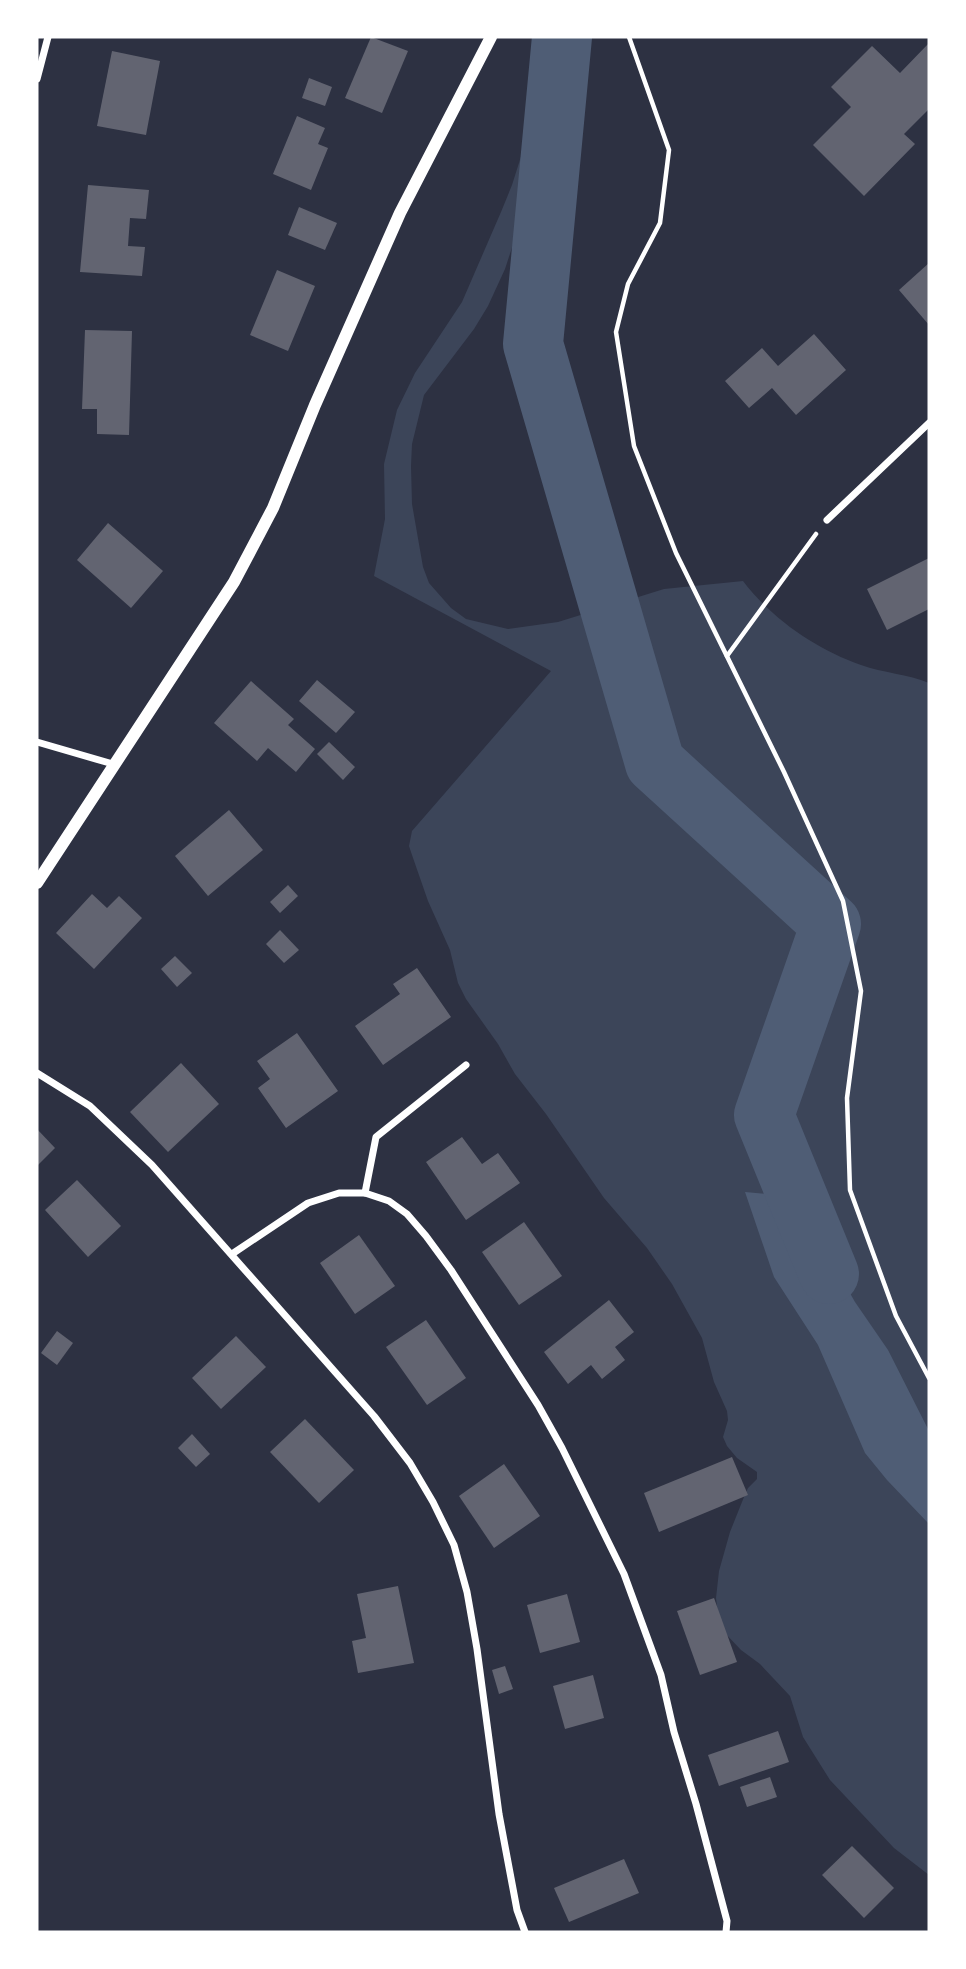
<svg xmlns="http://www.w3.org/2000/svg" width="966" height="1969" viewBox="0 0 966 1969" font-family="'Source Sans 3',sans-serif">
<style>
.green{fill:#3c4559}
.water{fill:#4f5d75}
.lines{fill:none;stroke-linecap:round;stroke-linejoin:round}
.river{stroke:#4f5d75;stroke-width:60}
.building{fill:#626471}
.path{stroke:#fff;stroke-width:4.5}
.minor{stroke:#fff;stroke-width:7}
.tertiary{stroke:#fff;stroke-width:12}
</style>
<rect width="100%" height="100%" fill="#2d3142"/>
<!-- green -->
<path class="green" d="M 554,37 L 570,37 L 565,69 L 541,159 L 505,269 L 488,306 L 474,329 L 424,395 L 412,444 L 411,466 L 412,504 L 423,567 L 429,583 L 451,608 L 466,619 L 508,629 L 558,622 L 664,589 L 743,581 C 772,619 816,649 861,665 C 883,673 908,674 929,683 L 929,1875 L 894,1848 L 830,1780 L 803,1737 L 790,1696 L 760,1664 L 741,1650 L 723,1631 L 719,1622 L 716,1598 L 719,1571 L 730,1532 L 744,1497 L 748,1488 L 757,1479 L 757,1472 L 737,1458 L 727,1446 L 723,1437 L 728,1420 L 727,1411 L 714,1382 L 702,1338 L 672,1284 L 647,1248 L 604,1198 L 546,1114 L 515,1074 L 498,1044 L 466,999 L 458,983 L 450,950 L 428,901 L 412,855 L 409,846 L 412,831 L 551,671 L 374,576 L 385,519 L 384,464 L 397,410 L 415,373 L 462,302 L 501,212 L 512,185 L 536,109 L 549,65 Z"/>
<!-- water -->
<path class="water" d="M 745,1192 L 822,1199 L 821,1242 L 855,1302 L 888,1350 L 929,1431 L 929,1524 L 887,1480 L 865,1453 L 818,1345 L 774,1277 Z"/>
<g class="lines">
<!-- river -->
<path class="river" d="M 562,37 L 533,344 L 655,763 L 831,924 L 764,1115 L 829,1274"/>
</g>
<!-- building -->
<g class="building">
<path d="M 371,37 L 408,51 L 382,113 L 345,98 Z"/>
<path d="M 929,43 L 929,109 L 904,134 L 915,144 L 864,196 L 813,145 L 851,107 L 831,87 L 872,46 L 900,73 Z"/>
<path d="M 112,51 L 160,61 L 146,135 L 97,126 Z"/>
<path d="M 309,78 L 332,87 L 325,106 L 302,98 Z"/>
<path d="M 297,116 L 325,128 L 318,144 L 328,148 L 311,190 L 273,174 Z"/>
<path d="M 88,185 L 149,190 L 146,219 L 130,218 L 128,246 L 145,247 L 142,276 L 80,272 Z"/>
<path d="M 299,207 L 337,223 L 325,250 L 288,235 Z"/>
<path d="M 929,263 L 929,325 L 899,290 Z"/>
<path d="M 277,270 L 315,286 L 288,351 L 250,335 Z"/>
<path d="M 85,330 L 132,331 L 129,435 L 97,434 L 97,409 L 82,409 Z"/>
<path d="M 814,334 L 846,370 L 796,415 L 772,388 L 749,408 L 725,381 L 762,348 L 778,366 Z"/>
<path d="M 108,523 L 163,571 L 131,608 L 77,560 Z"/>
<path d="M 929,558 L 929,609 L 887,630 L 867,589 Z"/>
<path d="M 317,680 L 355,712 L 336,733 L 299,701 Z"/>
<path d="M 251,681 L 294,719 L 288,725 L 315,749 L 296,772 L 268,748 L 257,761 L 214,723 Z"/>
<path d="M 329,742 L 355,767 L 343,780 L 317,754 Z"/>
<path d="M 229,810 L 263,850 L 208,896 L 175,856 Z"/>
<path d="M 288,885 L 298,896 L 280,913 L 270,902 Z"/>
<path d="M 92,894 L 107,908 L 119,896 L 142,918 L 94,969 L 56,933 Z"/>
<path d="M 280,930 L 299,950 L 284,963 L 266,944 Z"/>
<path d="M 175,956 L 192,973 L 177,987 L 161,969 Z"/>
<path d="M 417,968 L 451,1017 L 383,1065 L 355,1026 L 400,994 L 393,984 Z"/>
<path d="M 297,1033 L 338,1091 L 286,1128 L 258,1088 L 270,1079 L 257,1061 Z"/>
<path d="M 181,1063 L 219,1104 L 168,1152 L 130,1112 Z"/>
<path d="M 37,1129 L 55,1148 L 37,1166 Z"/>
<path d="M 462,1137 L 482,1164 L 498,1153 L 520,1183 L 466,1220 L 426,1162 Z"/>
<path d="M 77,1180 L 121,1226 L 88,1257 L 45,1210 Z"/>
<path d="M 524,1222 L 562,1276 L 519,1305 L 482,1252 Z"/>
<path d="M 359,1235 L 395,1286 L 355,1314 L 320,1263 Z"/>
<path d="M 609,1300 L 634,1332 L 615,1347 L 625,1360 L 602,1379 L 591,1365 L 568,1384 L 544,1352 Z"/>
<path d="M 426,1320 L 466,1378 L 427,1405 L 386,1347 Z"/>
<path d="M 57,1331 L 73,1343 L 57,1365 L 41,1353 Z"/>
<path d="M 236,1336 L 266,1367 L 221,1409 L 192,1378 Z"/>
<path d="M 305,1419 L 354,1470 L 319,1503 L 270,1452 Z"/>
<path d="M 192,1434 L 210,1454 L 196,1467 L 178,1448 Z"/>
<path d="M 732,1457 L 748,1495 L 659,1532 L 644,1493 Z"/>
<path d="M 504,1464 L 540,1516 L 494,1548 L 459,1496 Z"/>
<path d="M 398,1586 L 414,1663 L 358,1673 L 352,1641 L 366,1638 L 357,1594 Z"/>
<path d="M 567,1594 L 580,1642 L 540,1653 L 527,1605 Z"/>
<path d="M 714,1598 L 737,1662 L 700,1675 L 677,1611 Z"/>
<path d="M 505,1666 L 513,1689 L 499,1694 L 492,1670 Z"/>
<path d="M 593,1675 L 604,1718 L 565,1729 L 553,1686 Z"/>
<path d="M 778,1731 L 789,1762 L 719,1786 L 708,1755 Z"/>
<path d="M 770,1777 L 777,1797 L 747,1807 L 740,1787 Z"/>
<path d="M 852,1846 L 894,1888 L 864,1918 L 822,1875 Z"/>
<path d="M 624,1859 L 639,1893 L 569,1922 L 554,1888 Z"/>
</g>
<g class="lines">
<!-- path -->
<g class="path">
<path d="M 629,37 L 669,150 L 660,223 L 628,284 L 616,332 L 634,446 L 676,553 L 784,772 L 843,901 L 861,991 L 847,1098 L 850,1190 L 896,1316 L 929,1378"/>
<path d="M 727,656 L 816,534"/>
</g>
<!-- minor -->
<g class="minor">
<path d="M 37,79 L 48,37"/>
<path d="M 827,520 L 929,423"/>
<path d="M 37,742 L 113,764"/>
<path d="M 37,1073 L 90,1106 L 152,1165 L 374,1416 L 410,1463 L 433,1502 L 454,1545 L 467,1592 L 477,1649 L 499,1814 L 517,1910 L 525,1932"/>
<path d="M 365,1193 L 376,1137 L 466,1065"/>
<path d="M 232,1254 L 308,1203 L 339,1193 L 365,1193 L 389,1201 L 407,1214 L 426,1236 L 451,1270 L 538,1405 L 562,1448 L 624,1574 L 661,1675 L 674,1732 L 696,1804 L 727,1921 L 726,1932"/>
</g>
<!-- tertiary -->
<path class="tertiary" d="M 37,883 L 234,582 L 273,508 L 315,405 L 400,213 L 491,37"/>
</g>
<!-- border -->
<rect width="966" height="1969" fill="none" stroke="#ffffff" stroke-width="77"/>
</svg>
